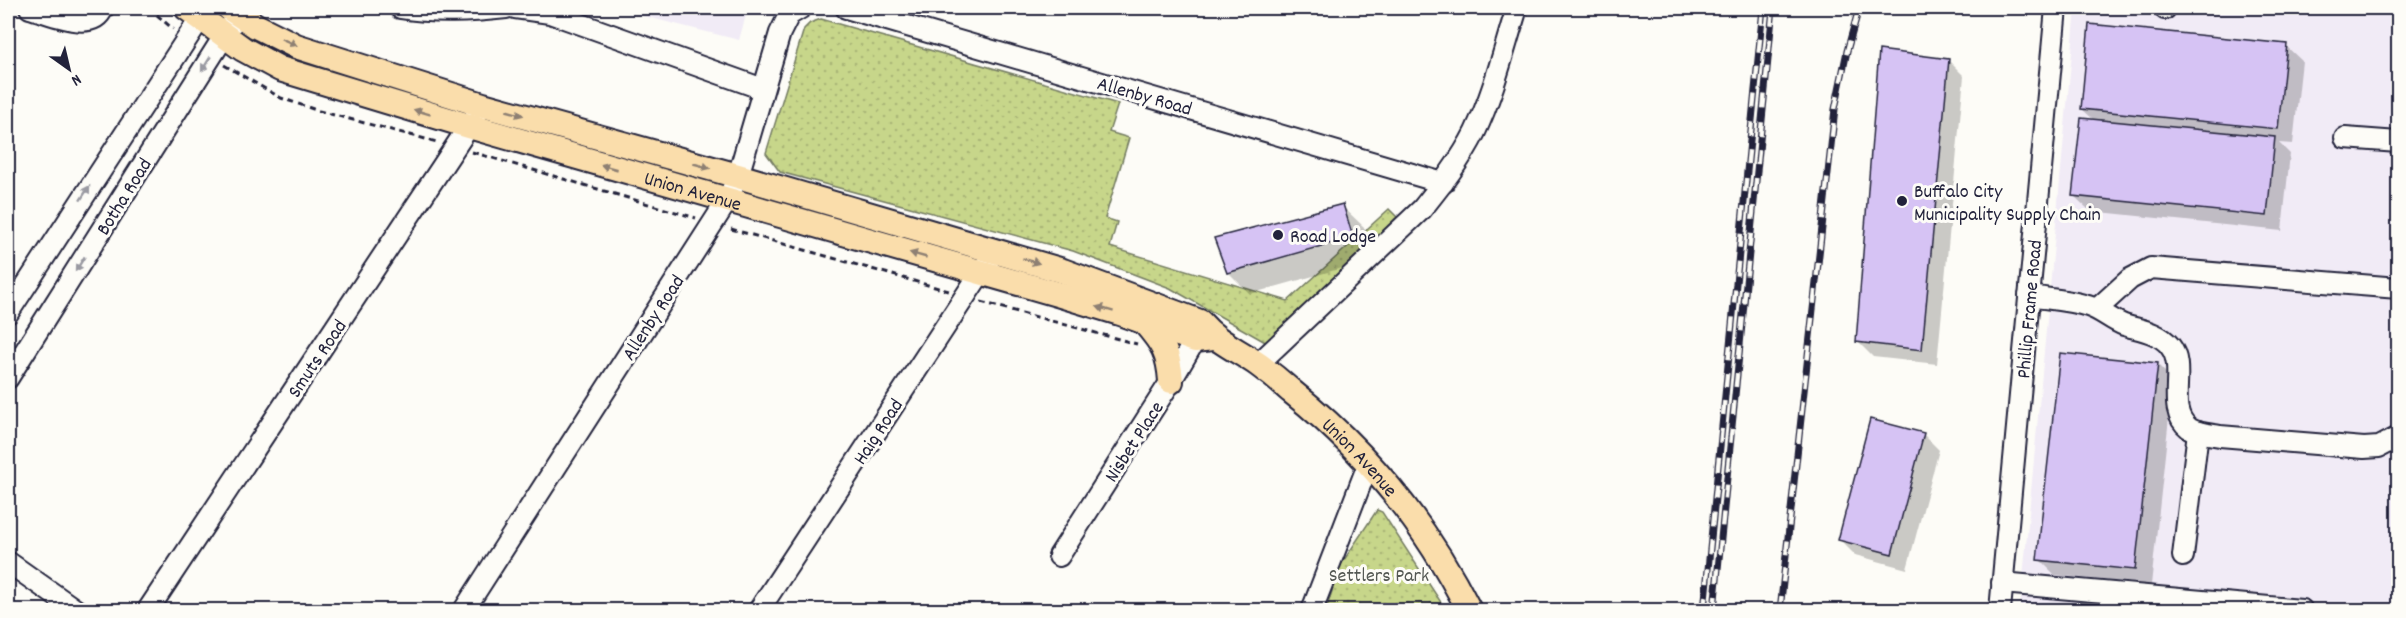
<svg xmlns="http://www.w3.org/2000/svg" width="2406" height="618" viewBox="0 0 2406 618" font-family="Dekko,sans-serif">
<style>
.built{fill:#f1ebf6}
.grass{fill:url(#grass-dots);stroke:#747c62;stroke-width:1.5}
.shadow{fill:#0003}
.building{fill:#d6c3f4;stroke:#22223b;stroke-width:1.5}
.lines{fill:none;stroke-linecap:round;stroke-linejoin:round}
.minor-casing{stroke:#22223b;stroke-width:24}
.major-casing{stroke:#22223b;stroke-width:28}
.path{stroke:#22223b;stroke-width:3;stroke-dasharray:6 4.5;stroke-linecap:butt}
.minor{stroke:#fdfcf7;stroke-width:20}
.major{stroke:#faddab;stroke-width:24}
.rail-casing{stroke:#22223b;stroke-width:7}
.rail{stroke:#fdfcf7;stroke-width:4.5;stroke-dasharray:14;stroke-linecap:butt}
.oneway{fill:#8e8073}
.oneway2{fill:#9a9aa2}
.poi-dot{fill:#22223b;stroke:#fdfcf7;stroke-width:2}
.labels{text-anchor:middle;stroke-width:6;stroke-linejoin:round;paint-order:stroke}
.street-label{font-size:20px;fill:#22223b;stroke:#fdfcf7}
.poi-label{font-size:20px;fill:#22223b;stroke:#fdfcf7;text-anchor:start}
.park-label{font-size:20px;fill:#545853;stroke:#fdfcf7}
</style>
<defs>
<pattern id="grass-dots" width="8" height="8" patternUnits="userSpaceOnUse" patternTransform="scale(1.5)"><rect width="8" height="8" fill="#c7d68a"/><path d="M2 2h.1M6 6h.1" fill="none" stroke="#abb778" stroke-width="1.8" stroke-linecap="round"/></pattern>
</defs>
<rect width="100%" height="100%" fill="#fdfcf7"/>
<filter id="ink" filterUnits="userSpaceOnUse"><feTurbulence type="fractalNoise" baseFrequency=".0167" numOctaves="2"/><feDisplacementMap in="SourceGraphic" scale="12" xChannelSelector="R" yChannelSelector="G"/><feConvolveMatrix kernelMatrix="1 2 1 2 8 2 1 2 1" color-interpolation-filters="sRGB"/></filter>
<g filter="url(#ink)">
<!-- built -->
<g class="built">
<path d="M 611,8 L 748,8 L 739,40 Z"/>
<path d="M 2076,8 L 2398,8 L 2398,610 L 2020,610 Z"/>
</g>
<!-- grass -->
<g class="grass">
<path d="M 821,19 L 1118,104 L 1109,132 L 1129,138 L 1105,218 L 1117,222 L 1110,247 L 1288,301 L 1389,209 L 1399,219 L 1267,343 L 1170,288 L 1073,251 L 780,172 L 766,153 L 804,29 L 810,23 Z"/>
<path d="M 1377,510 L 1382,512 L 1446,610 L 1326,610 L 1340,566 Z"/>
</g>
<!-- shadow -->
<g class="shadow">
<path d="M 2286,46 L 2302,61 L 2293,144 L 2279,143 L 2290,154 L 2282,231 L 2090,211 L 2074,196 L 2094,120 L 2082,109 Z"/>
<path d="M 1948,60 L 1964,76 L 1937,364 L 1873,357 L 1858,342 Z"/>
<path d="M 1342,206 L 1364,227 L 1374,259 L 1250,294 L 1228,272 Z"/>
<path d="M 2157,364 L 2173,380 L 2151,585 L 2055,575 L 2039,559 Z"/>
<path d="M 1923,434 L 1939,450 L 1907,569 L 1855,555 L 1839,539 Z"/>
</g>
<!-- building -->
<g class="building">
<path d="M 2089,24 L 2287,44 L 2278,129 L 2081,109 Z"/>
<path d="M 1879,50 L 1949,59 L 1922,350 L 1856,342 Z"/>
<path d="M 2081,118 L 2275,137 L 2267,216 L 2072,196 Z"/>
<path d="M 1343,204 L 1353,237 L 1227,273 L 1214,238 Z"/>
<path d="M 2060,353 L 2158,363 L 2135,570 L 2037,560 Z"/>
<path d="M 1870,419 L 1924,433 L 1892,554 L 1838,540 Z"/>
</g>
<g class="lines">
<defs>
<g id="minor">
<path d="M 30,8 C 50,13 93,34 103,8"/>
<path d="M 400,8 C 436,14 470,12 506,8"/>
<path d="M 515,8 L 550,13 L 763,89"/>
<path d="M 846,8 L 1443,183"/>
<path d="M 2165,9 L 2165,8"/>
<path d="M 2345,138 L 2398,142"/>
<path d="M 2029,296 C 2048,299 2069,300 2088,306 C 2101,310 2111,320 2124,325 C 2140,330 2159,332 2170,346 C 2188,368 2164,409 2189,428 C 2198,434 2210,434 2220,436 L 2364,448 L 2379,447 L 2398,437"/>
<path d="M 2097,309 L 2130,279 L 2151,268 L 2398,288"/>
<path d="M 8,313 L 207,8"/>
<path d="M 1258,364 L 1422,209 C 1442,184 1461,160 1475,132 C 1494,92 1504,49 1517,8"/>
<path d="M 8,378 L 238,14"/>
<path d="M 1059,556 L 1171,381 L 1195,340 L 1199,328"/>
<path d="M 2183,556 L 2198,432"/>
<path d="M 8,562 L 76,610"/>
<path d="M 2002,583 L 2302,610"/>
<path d="M 148,610 L 483,105"/>
<path d="M 464,610 L 727,201 L 738,176 L 780,33 L 789,15 L 801,8"/>
<path d="M 759,610 L 989,260"/>
<path d="M 1312,610 L 1369,462"/>
<path d="M 2000,610 L 2056,8"/>
</g>
<g id="major">
<path id="s1" d="M 187,8 L 243,49 L 280,69 L 469,126 L 1057,294 L 1120,313 L 1195,340 L 1213,338"/>
<path id="s2" d="M 229,8 L 256,26 L 296,46 L 483,105 L 738,176 L 1063,271 L 1200,322 C 1219,344 1237,349 1259,365 C 1270,373 1281,382 1291,391 C 1366,451 1426,524 1469,610"/>
<path d="M 1145,323 C 1163,344 1169,353 1171,381"/>
</g>
</defs>
<!-- minor casing -->
<use href="#minor" class="minor-casing"/>
<!-- major casing -->
<use href="#major" class="major-casing"/>
<!-- path -->
<g class="path">
<path d="M 149,8 L 173,29"/>
<path d="M 224,65 L 281,98 L 319,111 L 437,142"/>
<path d="M 472,152 L 696,218"/>
<path d="M 731,229 L 949,291"/>
<path d="M 981,302 L 1137,344"/>
</g>
<!-- minor -->
<use href="#minor" class="minor"/>
<!-- major -->
<use href="#major" class="major"/>
<defs>
<g id="rail">
<path d="M 1704,610 L 1763,8"/>
<path d="M 1714,610 L 1773,8"/>
<path d="M 1780,610 L 1835,109 L 1847,51 L 1859,8"/>
</g>
</defs>
<!-- rail casing -->
<use href="#rail" class="rail-casing"/>
<!-- rail -->
<use href="#rail" class="rail"/>
</g>
<!-- one-way arrows -->
<defs><path id="oneway-solid" d="M-6-.8H1V-3.2L6.5 0L1 3.2V.8H-6Z" transform="scale(1.5)"/></defs>
<g class="oneway">
<use href="#oneway-solid" transform="translate(289 42) rotate(24)"/>
<use href="#oneway-solid" transform="translate(422 112) rotate(-163)"/>
<use href="#oneway-solid" transform="translate(515 113) rotate(16)"/>
<use href="#oneway-solid" transform="translate(702 166) rotate(16)"/>
<use href="#oneway-solid" transform="translate(609 167) rotate(-164)"/>
<use href="#oneway-solid" transform="translate(918 255) rotate(-164)"/>
<use href="#oneway-solid" transform="translate(1031 261) rotate(17)"/>
<use href="#oneway-solid" transform="translate(1105 309) rotate(-163)"/>
</g>
<g class="oneway2">
<use href="#oneway-solid" transform="translate(206 64) rotate(122)"/>
<use href="#oneway-solid" transform="translate(85 193) rotate(-57)"/>
<use href="#oneway-solid" transform="translate(80 264) rotate(122)"/>
</g>
</g>
<!-- markers -->
<g class="poi-dot">
<circle cx="1902" cy="201" r="6"/>
<circle cx="1278" cy="235" r="6"/>
</g>
<g class="labels">
<!-- street labels -->
<g class="street-label">
<text transform="translate(1145 95) rotate(16)" y="7">Allenby Road</text>
<text dy="7" stroke="none"><textPath href="#s1" startOffset="542">Union Avenue</textPath></text>
<text transform="translate(123 196) rotate(-58)" y="7">Botha Road</text>
<text transform="translate(2028 309) rotate(-85)" y="7">Phillip Frame Road</text>
<text transform="translate(652 317) rotate(-57)" y="7">Allenby Road</text>
<text transform="translate(316 358) rotate(-56)" y="7">Smuts Road</text>
<text transform="translate(877 431) rotate(-57)" y="7">Haig Road</text>
<text transform="translate(1133 441) rotate(-57)" y="7">Nisbet Place</text>
<text dy="7" stroke="none"><textPath href="#s2" startOffset="1233">Union Avenue</textPath></text>
</g>
<!-- poi labels -->
<g class="poi-label">
<text x="1914" y="197">Buffalo City<tspan x="1914" dy="23">Municipality Supply Chain</tspan></text>
<text x="1290" y="242">Road Lodge</text>
</g>
<!-- park labels -->
<g class="park-label">
<text x="1379" y="581">Settlers Park</text>
</g>
</g>
<!-- margin -->
<rect width="2406" height="618" fill="none" stroke="#fdfcf7" stroke-width="30"/>
<rect x="15" y="15" width="2376" height="588" fill="none" stroke="#22223b" stroke-width="2" filter="url(#ink)"/>
<!-- north arrow -->
<g transform="translate(69 69) rotate(146)" stroke="#fdfcf7" stroke-width="4.5" paint-order="stroke">
<path d="M0-4.5L10 22L0 15L-10 22Z" fill="#22223b"/>
<text y="-9" font-size="16" font-weight="bold" text-anchor="middle" fill="#22223b">N</text>
</g>
</svg>
